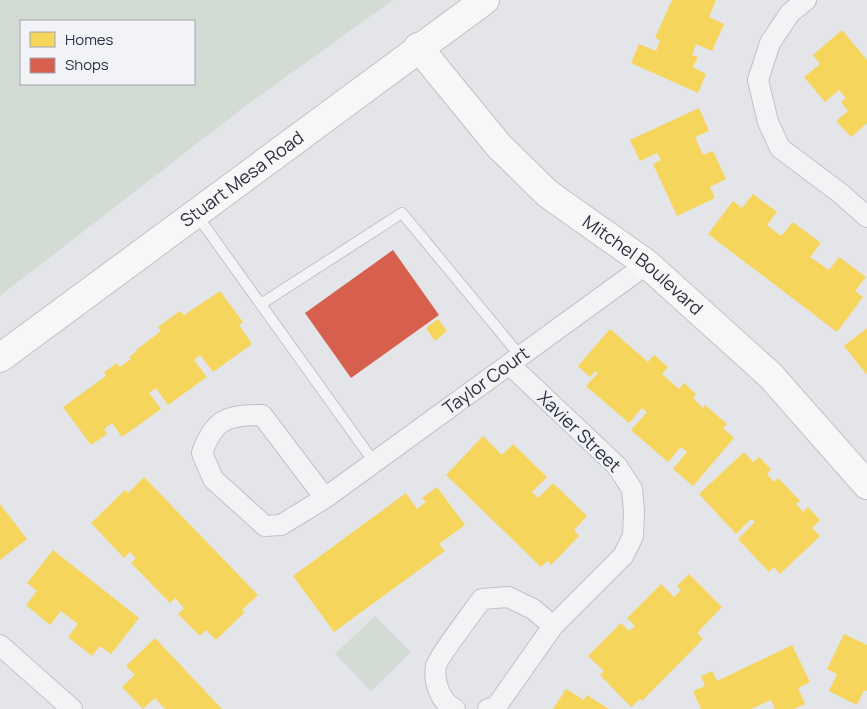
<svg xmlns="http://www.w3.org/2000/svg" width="867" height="709" viewBox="0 0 867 709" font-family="Manrope,sans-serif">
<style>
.green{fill:#d3dbd5;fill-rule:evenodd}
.homes{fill:#f6d55c}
.shops{fill:#d6604d}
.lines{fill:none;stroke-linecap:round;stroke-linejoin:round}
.lane-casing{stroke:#c1c2c5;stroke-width:12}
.street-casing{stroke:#c1c2c5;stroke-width:22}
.secondary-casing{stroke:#c1c2c5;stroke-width:30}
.lane{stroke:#f3f3f5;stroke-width:10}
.street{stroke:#f3f3f5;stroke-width:20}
.secondary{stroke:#f7f7f7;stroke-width:28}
.labels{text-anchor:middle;stroke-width:5;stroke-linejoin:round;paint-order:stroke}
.street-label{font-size:18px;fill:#2c2f40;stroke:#f2f3f7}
</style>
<rect width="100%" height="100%" fill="#e4e5e8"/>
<!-- green -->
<g class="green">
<path d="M 0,0 L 393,0 L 244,107 L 0,296 ZM 194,21 L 194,84 L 21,84 L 21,21 Z"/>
<path d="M 375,616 L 411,652 L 371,691 L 335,654 Z"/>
</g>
<!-- homes -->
<g class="homes">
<path d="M 672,0 L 716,0 L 709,17 L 724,24 L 712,51 L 696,44 L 692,55 L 698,57 L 693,67 L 706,74 L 698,93 L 631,63 L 639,44 L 656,51 L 660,40 L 655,38 Z"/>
<path d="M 842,30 L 867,60 L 867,123 L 851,137 L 836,121 L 848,111 L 841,102 L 846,98 L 839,90 L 825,102 L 804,77 L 820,64 L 813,55 Z"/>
<path d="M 699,108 L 709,131 L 695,137 L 703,155 L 713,151 L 726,179 L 710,187 L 715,198 L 677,216 L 653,164 L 661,160 L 657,153 L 640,161 L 630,140 Z"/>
<path d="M 753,194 L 777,212 L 767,225 L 781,236 L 793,222 L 821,243 L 810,257 L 829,270 L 839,257 L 866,277 L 855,291 L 863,297 L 837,332 L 708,234 L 733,201 L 742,208 Z"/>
<path d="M 220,291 L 243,322 L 239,325 L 252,344 L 213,372 L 200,355 L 194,360 L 207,377 L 168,405 L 156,388 L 149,393 L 161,409 L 122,437 L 112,423 L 104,429 L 107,434 L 91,445 L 63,407 L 106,376 L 104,372 L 117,363 L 120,367 L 131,359 L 129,357 L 137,351 L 136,350 L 161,331 L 158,327 L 180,311 L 184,315 Z"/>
<path d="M 438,319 L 447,331 L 435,341 L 426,328 Z"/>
<path d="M 867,328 L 867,375 L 844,346 Z"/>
<path d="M 610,329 L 648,362 L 654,355 L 668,367 L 662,374 L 679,389 L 684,383 L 696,394 L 693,398 L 703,408 L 705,405 L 727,424 L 723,428 L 734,438 L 693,486 L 673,469 L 687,452 L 681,447 L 668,462 L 631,430 L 647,412 L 642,408 L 629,423 L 586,386 L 598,373 L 595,371 L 590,377 L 578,366 Z"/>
<path d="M 483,436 L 502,455 L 513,444 L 547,477 L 532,492 L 538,498 L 553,483 L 587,516 L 574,530 L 579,536 L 551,565 L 547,561 L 541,567 L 446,475 Z"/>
<path d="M 744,452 L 753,462 L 759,457 L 771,469 L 767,474 L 774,482 L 778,478 L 800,501 L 796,504 L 803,512 L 808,507 L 820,520 L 812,528 L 820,536 L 780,574 L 774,567 L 769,572 L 738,539 L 755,522 L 751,519 L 736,534 L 699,494 Z"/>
<path d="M 144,477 L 258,595 L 242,610 L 245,612 L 216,640 L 206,630 L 200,636 L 178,614 L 184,608 L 175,598 L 170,603 L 131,563 L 136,558 L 130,552 L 124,558 L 91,523 L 125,490 L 128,493 Z"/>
<path d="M 437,487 L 465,525 L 439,544 L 445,551 L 334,632 L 293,576 L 406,493 L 417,509 L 426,502 L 422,498 Z"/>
<path d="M 0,504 L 27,539 L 0,560 Z"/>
<path d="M 53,550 L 139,618 L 111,654 L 100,646 L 92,656 L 68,637 L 78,624 L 61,611 L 50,625 L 26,605 L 37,591 L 27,583 Z"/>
<path d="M 689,574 L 722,607 L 697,633 L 703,639 L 642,701 L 640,699 L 631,707 L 600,675 L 604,671 L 588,656 L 621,623 L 629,631 L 635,626 L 627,618 L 661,584 L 674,597 L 681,590 L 677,586 Z"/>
<path d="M 844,634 L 867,645 L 867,691 L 864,690 L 857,705 L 829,691 L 837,674 L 827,669 Z"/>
<path d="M 155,638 L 222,709 L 165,709 L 155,698 L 143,709 L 122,687 L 135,675 L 126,666 Z"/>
<path d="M 792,645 L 810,682 L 798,688 L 805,704 L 794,709 L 775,709 L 771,700 L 751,709 L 701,709 L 693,691 L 705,686 L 701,676 L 712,671 L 717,681 Z"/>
<path d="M 566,689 L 584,700 L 587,695 L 609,709 L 553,709 Z"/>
</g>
<!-- shops -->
<path class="shops" d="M 393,250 L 439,315 L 351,378 L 305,313 Z"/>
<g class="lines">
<defs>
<g id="lane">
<path d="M 196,214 L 374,462"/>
<path d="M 261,304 L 402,213 L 521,357"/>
</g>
<g id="street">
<path d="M 806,0 L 790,13 L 770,43 L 758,80 L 768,122 L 780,148 L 840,193 L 867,217"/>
<path id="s1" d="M 325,498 L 262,415 C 227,415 214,419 202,453 L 213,479 L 265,526 L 281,525 L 325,498 L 647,264"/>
<path d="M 0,645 L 72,709"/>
<path d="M 455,709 C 441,703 433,682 436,666 C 438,657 474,610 482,599 L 508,597 L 533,609 L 553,626"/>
<path d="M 488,709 L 496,707 L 553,626 L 623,556 L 633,536 L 634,512 L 632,489 L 617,466 L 510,365"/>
</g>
<g id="secondary">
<path id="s2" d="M 418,47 L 499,146 L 548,194 L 647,264 L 770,375 L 867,485"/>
<path id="s3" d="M 0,358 L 485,0"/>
</g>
</defs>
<!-- lane casing -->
<use href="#lane" class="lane-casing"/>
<!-- street casing -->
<use href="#street" class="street-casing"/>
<!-- secondary casing -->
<use href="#secondary" class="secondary-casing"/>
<!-- lane -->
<use href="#lane" class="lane"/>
<!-- street -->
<use href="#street" class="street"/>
<!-- secondary -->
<use href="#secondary" class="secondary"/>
</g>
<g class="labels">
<!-- street labels -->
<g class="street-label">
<text dy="6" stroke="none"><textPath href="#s3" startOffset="301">Stuart Mesa Road</textPath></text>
<text dy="6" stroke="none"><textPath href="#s2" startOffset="315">Mitchel Boulevard</textPath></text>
<text dy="6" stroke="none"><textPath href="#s1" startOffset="548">Taylor Court</textPath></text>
<text transform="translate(579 432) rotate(44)" y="6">Xavier Street</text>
</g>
</g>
<!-- legend -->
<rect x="20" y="20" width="175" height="65" fill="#f2f3f7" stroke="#a3a5ae"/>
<rect x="30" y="32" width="25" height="15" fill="#f6d55c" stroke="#a3a5ae"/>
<text x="65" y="45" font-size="15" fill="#2c2f40">Homes</text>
<rect x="30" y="58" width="25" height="15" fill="#d6604d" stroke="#a3a5ae"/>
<text x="65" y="70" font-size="15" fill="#2c2f40">Shops</text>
</svg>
